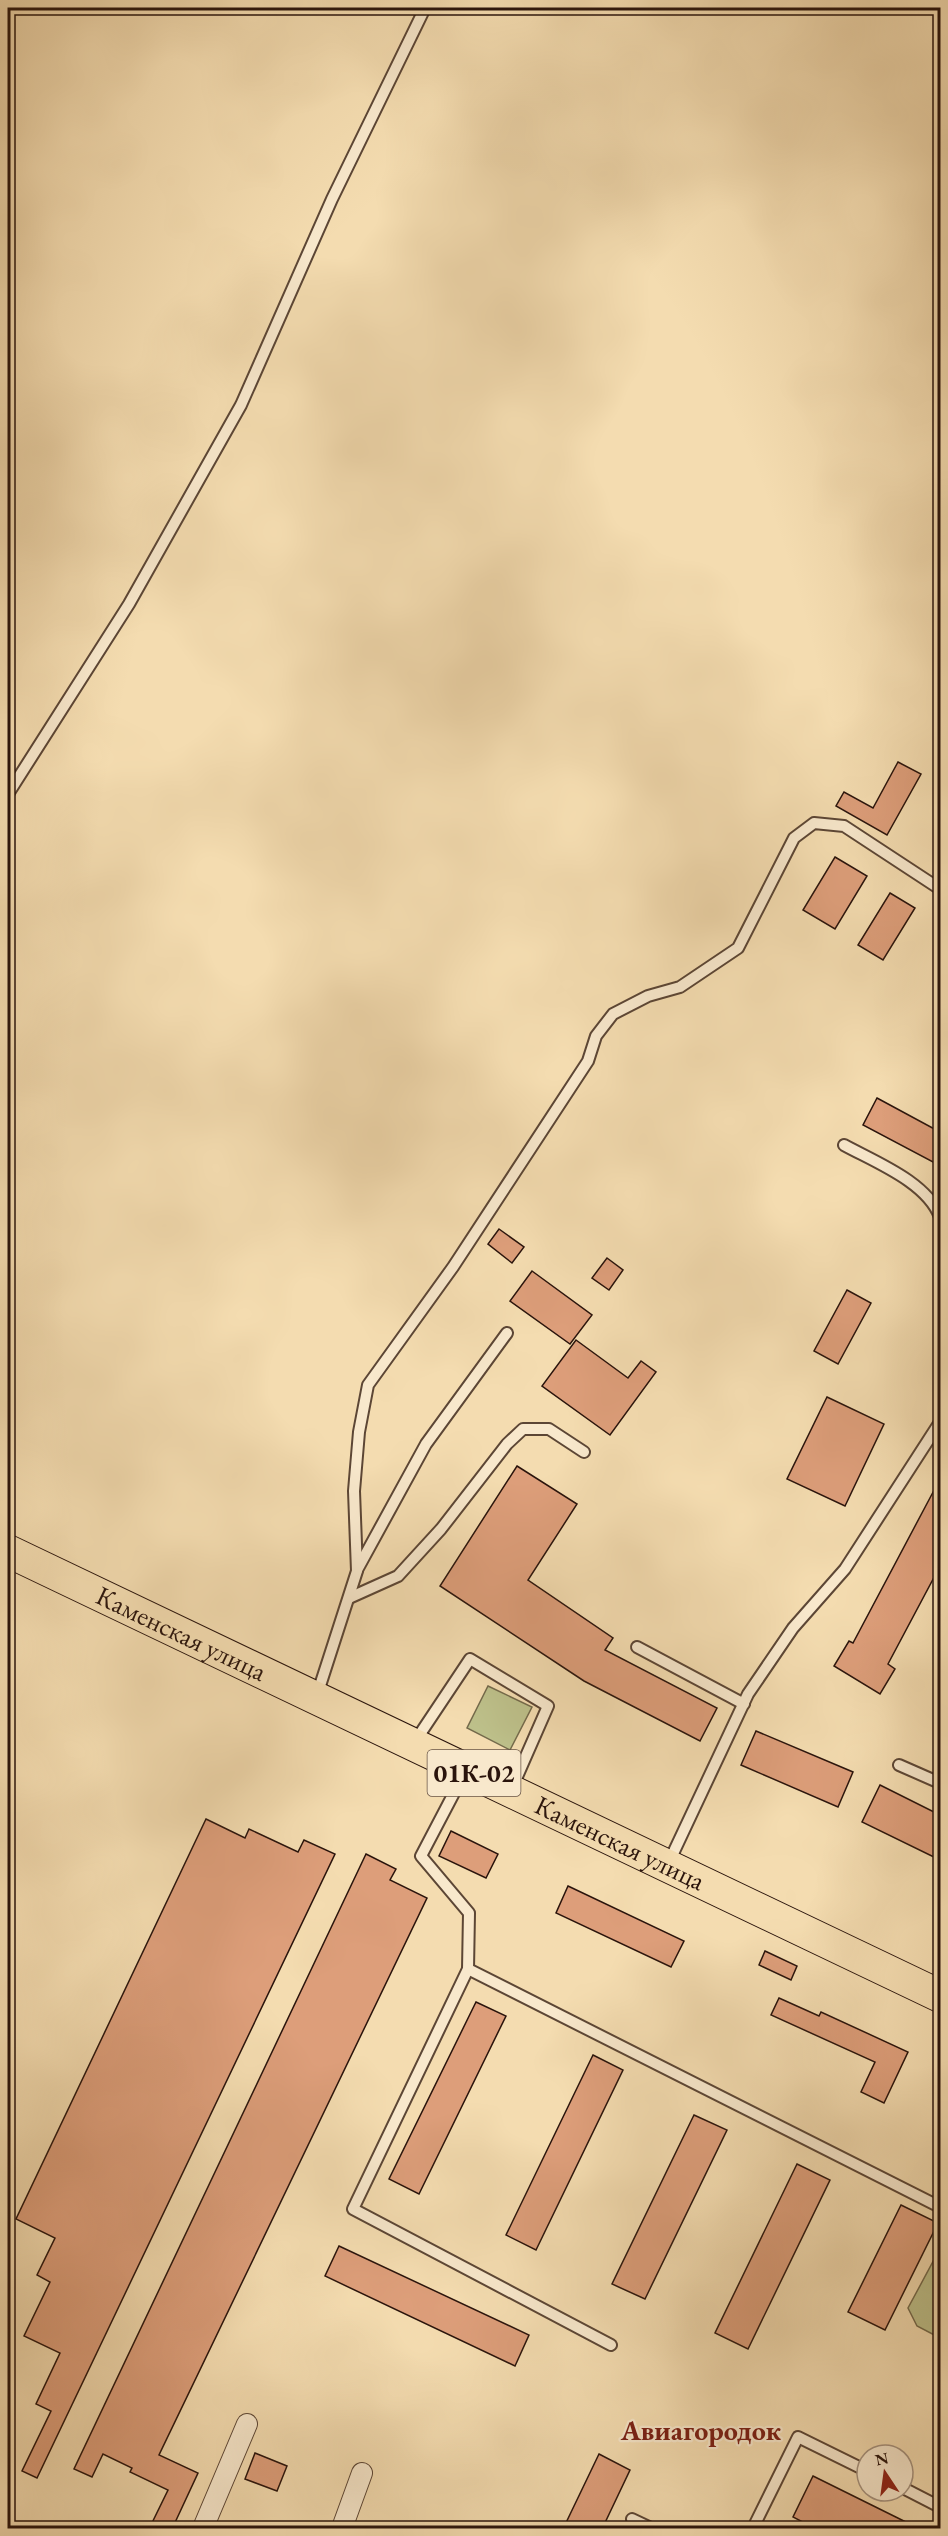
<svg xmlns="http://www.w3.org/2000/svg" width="948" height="2536" viewBox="0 0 948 2536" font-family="'EB Garamond',serif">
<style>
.green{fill:#bdc08a;stroke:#746a4b;stroke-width:1.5}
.building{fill:#dd9e7a;stroke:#2a140c;stroke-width:1.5}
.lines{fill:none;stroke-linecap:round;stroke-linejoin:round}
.lane-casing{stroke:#5c4635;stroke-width:14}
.street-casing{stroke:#5c4635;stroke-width:22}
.primary-casing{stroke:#2a140c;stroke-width:34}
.lane{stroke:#f8e8cc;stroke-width:10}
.street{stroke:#f8e8cc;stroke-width:20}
.primary{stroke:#f4dcb0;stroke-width:32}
.labels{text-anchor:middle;stroke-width:4.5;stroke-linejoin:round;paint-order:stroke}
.shield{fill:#f8e8cc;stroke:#685446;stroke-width:1.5}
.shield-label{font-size:26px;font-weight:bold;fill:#2a140c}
.street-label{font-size:27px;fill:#2a140c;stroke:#f8e8cc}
.neighbourhood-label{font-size:28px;font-weight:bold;fill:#7a1f14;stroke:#f8e8cc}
</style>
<rect width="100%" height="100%" fill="#f4dcb0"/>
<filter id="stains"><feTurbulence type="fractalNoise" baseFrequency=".00333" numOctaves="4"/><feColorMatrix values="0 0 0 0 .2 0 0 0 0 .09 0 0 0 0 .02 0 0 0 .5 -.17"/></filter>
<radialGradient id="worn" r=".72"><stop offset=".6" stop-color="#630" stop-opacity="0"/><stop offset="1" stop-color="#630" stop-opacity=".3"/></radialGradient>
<!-- green -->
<g class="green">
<path d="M 488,1686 L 532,1707 L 510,1750 L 467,1728 Z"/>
<path d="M 940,2255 L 940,2338 L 917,2326 L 908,2308 L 936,2256 Z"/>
</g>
<!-- building -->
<g class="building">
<path d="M 898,762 L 921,774 L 887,835 L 836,806 L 844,792 L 873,808 Z"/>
<path d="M 835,857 L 867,876 L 835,929 L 803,910 Z"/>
<path d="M 890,893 L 915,908 L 883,960 L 858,945 Z"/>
<path d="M 877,1098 L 940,1132 L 940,1148 L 933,1162 L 863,1125 Z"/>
<path d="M 499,1229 L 524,1247 L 512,1263 L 488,1244 Z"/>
<path d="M 607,1258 L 623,1270 L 609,1290 L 592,1278 Z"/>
<path d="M 532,1271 L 592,1315 L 570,1344 L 510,1301 Z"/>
<path d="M 847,1290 L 871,1303 L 838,1364 L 814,1351 Z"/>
<path d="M 576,1340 L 628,1378 L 641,1361 L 656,1372 L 610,1435 L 542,1386 Z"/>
<path d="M 827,1397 L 884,1424 L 845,1506 L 787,1479 Z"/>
<path d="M 517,1466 L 577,1504 L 528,1580 L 613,1638 L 605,1650 L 717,1708 L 700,1741 L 584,1681 L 440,1586 Z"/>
<path d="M 940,1479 L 940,1566 L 888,1664 L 895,1669 L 880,1694 L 834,1666 L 849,1641 L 853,1643 Z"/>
<path d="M 756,1731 L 853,1772 L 838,1807 L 741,1765 Z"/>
<path d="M 880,1785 L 940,1815 L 940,1860 L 862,1822 Z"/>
<path d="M 206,1819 L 245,1838 L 249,1829 L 298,1852 L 304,1840 L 335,1854 L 37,2478 L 22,2471 L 51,2411 L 36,2404 L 60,2353 L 24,2336 L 50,2282 L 37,2275 L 55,2238 L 16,2219 Z"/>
<path d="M 451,1831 L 498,1854 L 486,1878 L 439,1856 Z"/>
<path d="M 366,1854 L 396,1869 L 390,1880 L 427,1898 L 159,2455 L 198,2473 L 172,2529 L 149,2529 L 168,2490 L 130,2472 L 132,2468 L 103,2454 L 92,2477 L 74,2469 Z"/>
<path d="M 568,1886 L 684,1941 L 671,1967 L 556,1913 Z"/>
<path d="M 765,1951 L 797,1966 L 791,1980 L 759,1965 Z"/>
<path d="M 779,1998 L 819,2016 L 821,2012 L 908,2052 L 884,2103 L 861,2092 L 875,2062 L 771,2015 Z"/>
<path d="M 476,2002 L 506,2016 L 419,2194 L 389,2179 Z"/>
<path d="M 593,2055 L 623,2070 L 536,2250 L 506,2235 Z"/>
<path d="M 694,2115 L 727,2130 L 645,2299 L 612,2284 Z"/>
<path d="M 797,2164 L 830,2180 L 748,2349 L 715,2333 Z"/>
<path d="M 901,2205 L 938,2223 L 885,2330 L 848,2312 Z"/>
<path d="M 339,2246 L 529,2335 L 515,2366 L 325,2276 Z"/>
<path d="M 255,2453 L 287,2466 L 277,2491 L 245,2479 Z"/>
<path d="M 599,2454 L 630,2470 L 602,2529 L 563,2529 Z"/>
<path d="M 813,2476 L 920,2529 L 816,2529 L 793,2517 Z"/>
</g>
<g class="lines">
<defs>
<g id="lane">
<path d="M 8,794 L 129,604 L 241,405 L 332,199 L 425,8"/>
<path d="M 844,1145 C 875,1162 927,1182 940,1217"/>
<path d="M 357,1570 L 426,1444 L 507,1333"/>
<path d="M 349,1598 L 398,1576 L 441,1529 L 507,1444 L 523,1429 L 549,1429 L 584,1452"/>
<path d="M 637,1647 L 744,1704"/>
<path d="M 317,1695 L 357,1571 L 354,1491 L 359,1432 L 368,1385 L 453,1267 L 588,1061 L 596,1036 L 613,1014 L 648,996 L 680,987 L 738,948 L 794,838 L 814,823 L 844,826 L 940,889"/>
<path d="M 414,1743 L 470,1659 L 548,1706 L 512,1788"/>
<path d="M 899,1765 L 940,1783"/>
<path d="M 465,1772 L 421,1856 L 469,1913 L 468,1969 L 940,2207"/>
<path d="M 669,1862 L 748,1694 L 793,1628 L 845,1569 L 940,1422"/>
<path d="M 468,1969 L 353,2209 L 611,2345"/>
<path d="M 903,2488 L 940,2507"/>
<path d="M 632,2519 L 651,2528"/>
<path d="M 753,2528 L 798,2437 L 867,2471"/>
</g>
<g id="street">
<path d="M 203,2528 L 247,2424"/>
<path d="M 342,2528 L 362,2473"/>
</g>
<g id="primary">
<path id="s1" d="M 8,1551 L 940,1996"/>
</g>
</defs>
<!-- lane casing -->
<use href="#lane" class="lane-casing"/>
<!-- street casing -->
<use href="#street" class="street-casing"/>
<!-- primary casing -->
<use href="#primary" class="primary-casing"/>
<!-- lane -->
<use href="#lane" class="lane"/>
<!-- street -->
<use href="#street" class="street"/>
<!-- primary -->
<use href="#primary" class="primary"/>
</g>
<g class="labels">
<!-- shield labels -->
<rect class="shield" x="427.5" y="1750" width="93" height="46" rx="4.5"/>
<g class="shield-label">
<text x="474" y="1782">01К-02</text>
</g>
<!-- street labels -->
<g class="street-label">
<text dy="9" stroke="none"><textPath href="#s1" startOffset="192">Каменская улица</textPath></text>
<text dy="9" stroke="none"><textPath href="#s1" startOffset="678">Каменская улица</textPath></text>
</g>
<!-- neighbourhood labels -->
<g class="neighbourhood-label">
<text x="701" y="2440">Авиагородок</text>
</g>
</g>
<!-- margin -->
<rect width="948" height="2536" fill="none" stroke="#f4dcb0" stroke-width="30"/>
<rect x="9" y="9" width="930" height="2518" fill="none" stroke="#2a140c" stroke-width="3"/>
<rect x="15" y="15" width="918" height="2506" fill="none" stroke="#2a140c" stroke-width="1.5"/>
<!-- north arrow -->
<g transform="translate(885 2473) rotate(347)"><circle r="28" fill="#f8e8cc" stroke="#a6937f" stroke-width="1.5"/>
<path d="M0-4.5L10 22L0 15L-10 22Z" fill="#8f2418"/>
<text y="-9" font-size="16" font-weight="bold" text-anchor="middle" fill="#2a140c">N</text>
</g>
<rect width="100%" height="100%" filter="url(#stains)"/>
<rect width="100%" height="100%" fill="url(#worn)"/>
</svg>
